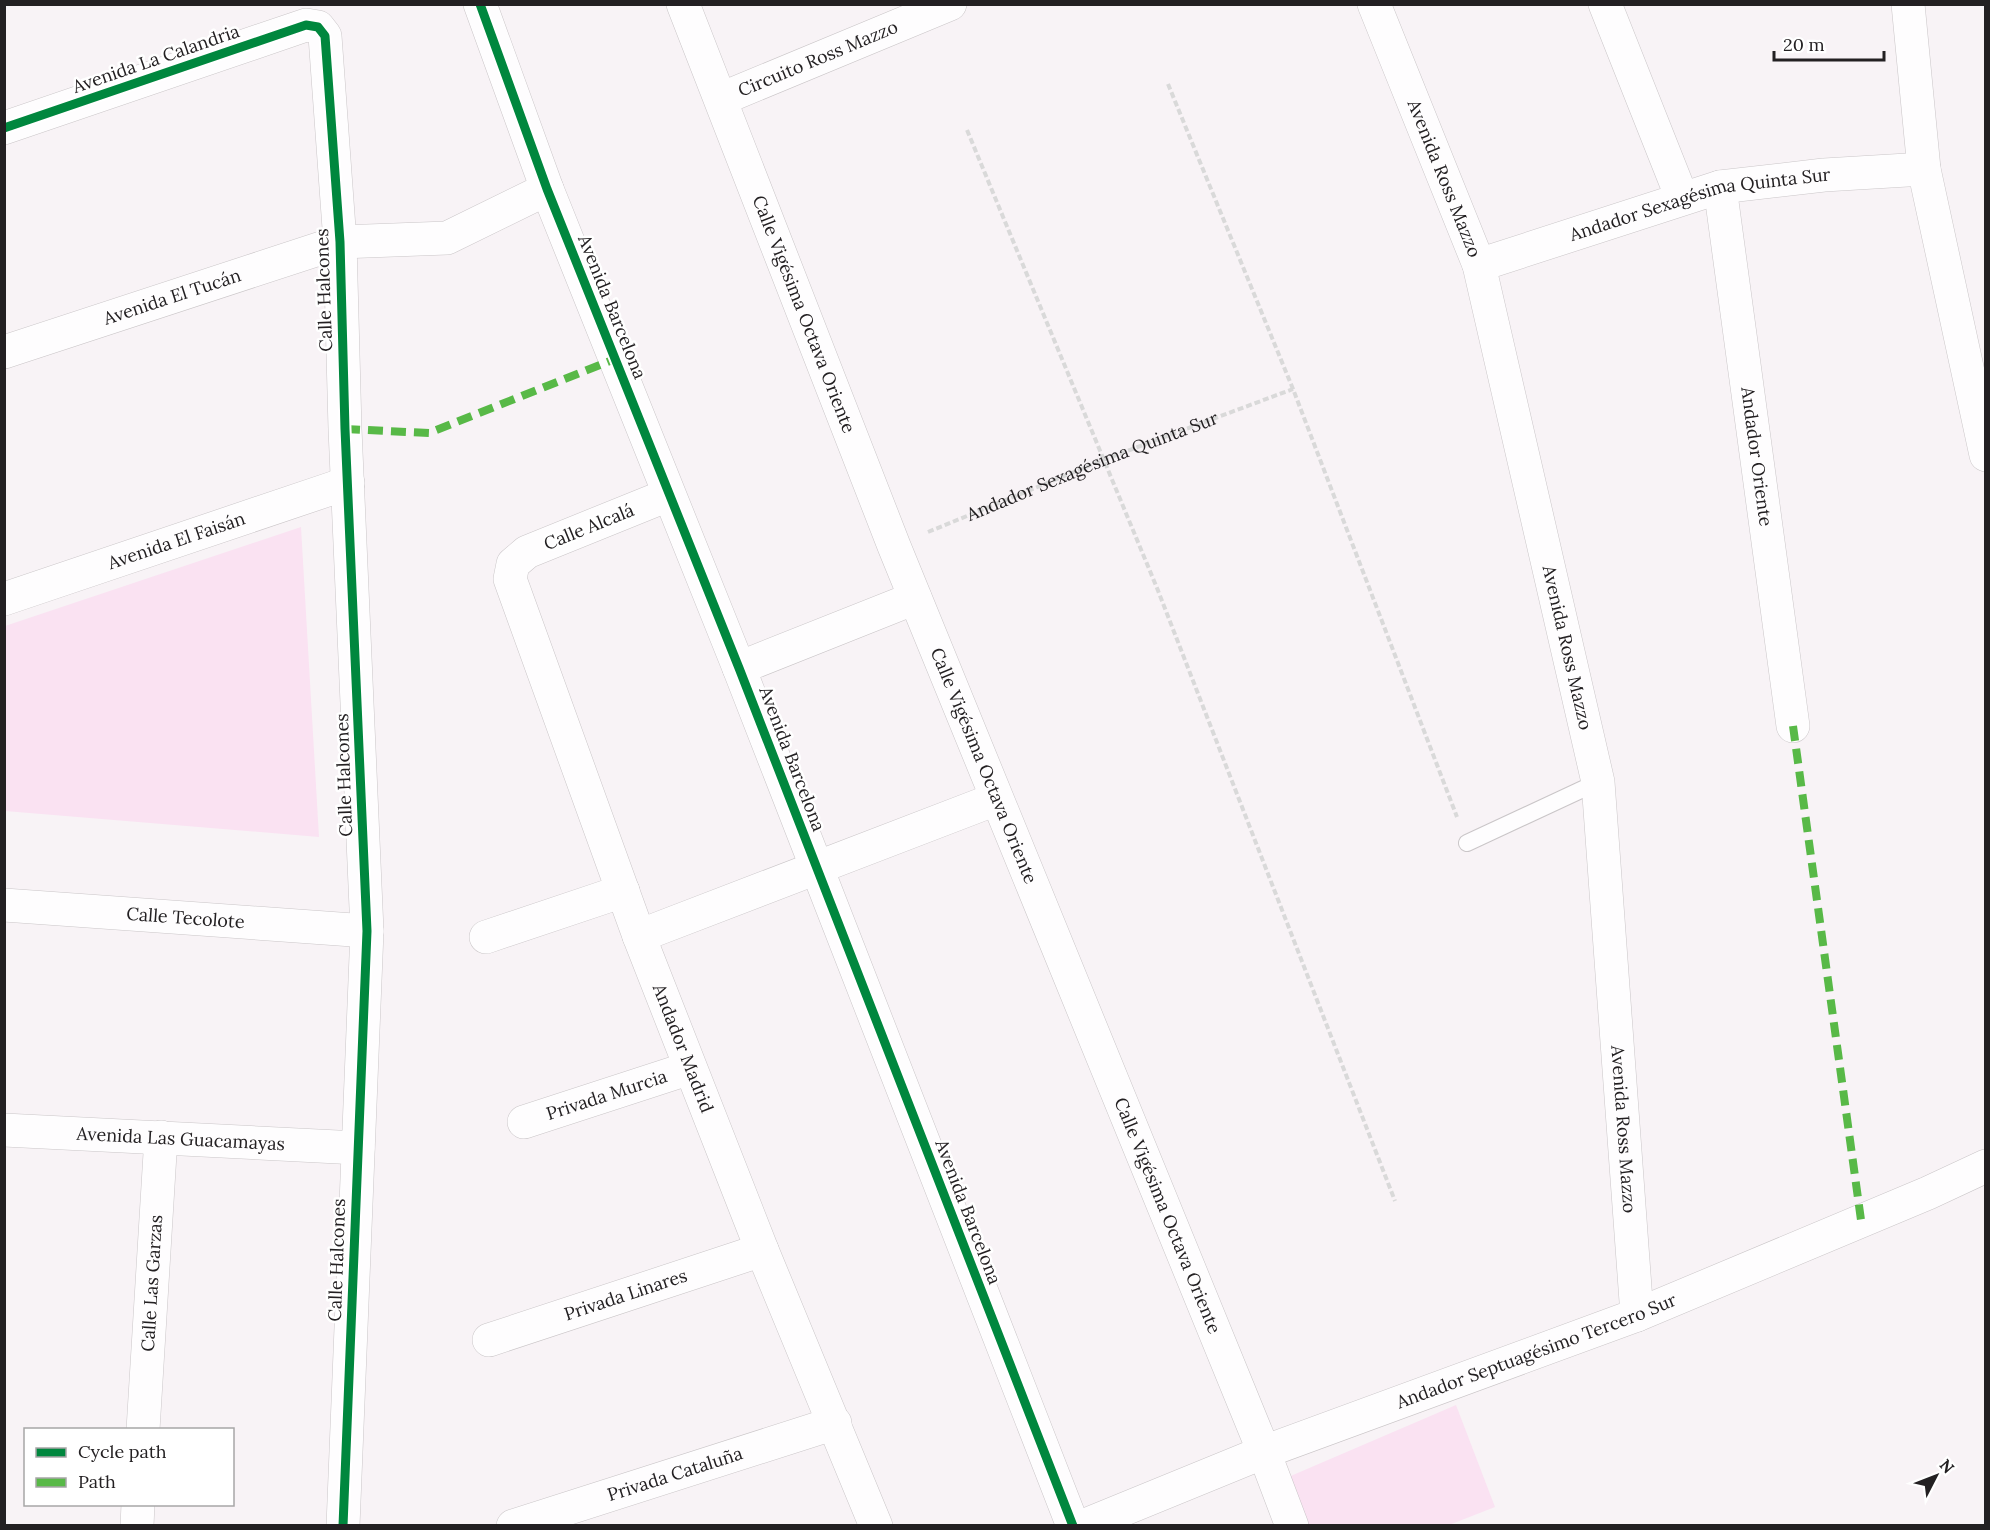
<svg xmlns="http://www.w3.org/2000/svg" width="1990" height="1530" viewBox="0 0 1990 1530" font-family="Lora,serif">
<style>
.green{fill:#fae2f2}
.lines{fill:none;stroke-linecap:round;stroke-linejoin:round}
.lane-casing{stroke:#cac6c8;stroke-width:18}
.street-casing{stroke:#cac6c8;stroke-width:34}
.secondary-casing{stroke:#cac6c8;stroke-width:34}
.path{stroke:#d9d9d9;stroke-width:4;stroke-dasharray:6 3;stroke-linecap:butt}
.lane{stroke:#fefdfe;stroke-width:16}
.street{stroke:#fefdfe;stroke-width:33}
.secondary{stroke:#fefdfe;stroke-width:33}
.quiet{stroke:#58b947;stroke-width:8;stroke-dasharray:15 8;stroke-linecap:butt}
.cycleway-casing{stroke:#fff;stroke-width:13}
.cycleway{stroke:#00873e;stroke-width:9}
.labels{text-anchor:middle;stroke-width:5;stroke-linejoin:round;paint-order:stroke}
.street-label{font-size:18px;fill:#232022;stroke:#fff}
</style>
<rect width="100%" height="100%" fill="#f8f3f6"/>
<!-- green -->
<g class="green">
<path d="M 301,527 L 319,837 L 5,811 L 5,626 Z"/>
<path d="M 1456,1405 L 1495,1507 L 1449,1525 L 1304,1525 L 1286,1478 Z"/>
</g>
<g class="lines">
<defs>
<path id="lane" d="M 1467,843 L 1598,782"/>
<g id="street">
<path d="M 480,4 L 547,189 L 739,668 L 1073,1526"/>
<path id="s2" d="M 1374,4 L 1479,265 L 1598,782 L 1637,1315"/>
<path d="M 1605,4 L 1682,198"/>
<path d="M 1908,4 L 1924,169 L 1986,455"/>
<path id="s3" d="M 721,99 L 950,4"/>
<path d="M 4,128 L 306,25 L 318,27 L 325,36 L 340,242 L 345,429 L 367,931 L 343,1526"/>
<path id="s4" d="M 1720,187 L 1793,726"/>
<path id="s5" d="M 1479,265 L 1720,187 L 1824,175 L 1924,169"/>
<path id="s6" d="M 4,352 L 340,242 L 447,238 L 547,189"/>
<path id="s7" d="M 668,495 L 527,552 L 513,564 L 510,579 L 639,936 L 762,1250 L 876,1526"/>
<path id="s8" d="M 4,599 L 348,483"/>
<path d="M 739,668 L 915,598"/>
<path id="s9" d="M 4,905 L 367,931"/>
<path d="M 639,936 L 996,799"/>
<path d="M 486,937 L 623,891"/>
<path id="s10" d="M 524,1122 L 690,1068"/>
<path id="s11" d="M 4,1130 L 358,1148"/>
<path id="s12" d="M 489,1340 L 762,1250"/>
<path id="s13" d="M 143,1430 L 161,1137"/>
<path d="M 137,1526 L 138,1504"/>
<path id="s14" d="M 513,1526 L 835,1423"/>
<path id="s15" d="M 1083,1526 L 1264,1452 L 1637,1315 L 1928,1193 L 1986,1166"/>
</g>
<g id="secondary">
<path id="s16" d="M 683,4 L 894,546 L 1264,1452 L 1292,1526"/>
</g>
</defs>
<!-- lane casing -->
<use href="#lane" class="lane-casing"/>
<!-- street casing -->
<use href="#street" class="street-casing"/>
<!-- secondary casing -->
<use href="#secondary" class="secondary-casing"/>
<!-- path -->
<g class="path">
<path d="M 1168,84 L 1293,389 L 1457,817"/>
<path d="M 967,130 L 1157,588 L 1395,1201"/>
<path id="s1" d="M 928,532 L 1103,460 L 1293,389"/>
</g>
<!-- lane -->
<use href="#lane" class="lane"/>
<!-- street -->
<use href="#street" class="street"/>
<!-- secondary -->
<use href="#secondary" class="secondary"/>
<!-- quiet -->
<g class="quiet">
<path d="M 345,429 L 429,433 L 615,359"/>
<path d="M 1793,726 L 1861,1220"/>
</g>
<defs>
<g id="cycleway">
<path d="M 480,4 L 547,189 L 739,668 L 1073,1526"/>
<path d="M 4,128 L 306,25 L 318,27 L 325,36 L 340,242 L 345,429 L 367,931 L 343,1526"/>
</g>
</defs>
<!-- cycleway casing -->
<use href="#cycleway" class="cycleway-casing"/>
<!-- cycleway -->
<use href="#cycleway" class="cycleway"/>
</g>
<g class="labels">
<!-- street labels -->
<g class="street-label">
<text transform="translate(156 59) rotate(-19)" y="6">Avenida La Calandria</text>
<text dy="6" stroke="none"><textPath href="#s3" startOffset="105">Circuito Ross Mazzo</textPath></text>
<text dy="6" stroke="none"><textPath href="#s2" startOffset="188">Avenida Ross Mazzo</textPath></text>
<text dy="6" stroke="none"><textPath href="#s5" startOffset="230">Andador Sexagésima Quinta Sur</textPath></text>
<text transform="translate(324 290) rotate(-92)" y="6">Calle Halcones</text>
<text dy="6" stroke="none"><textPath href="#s6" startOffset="177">Avenida El Tucán</textPath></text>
<text transform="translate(612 307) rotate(68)" y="6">Avenida Barcelona</text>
<text dy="6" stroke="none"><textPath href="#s16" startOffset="333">Calle Vigésima Octava Oriente</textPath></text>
<text dy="6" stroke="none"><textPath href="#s4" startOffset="272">Andador Oriente</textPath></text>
<text dy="6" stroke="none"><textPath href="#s1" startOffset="177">Andador Sexagésima Quinta Sur</textPath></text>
<text transform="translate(589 527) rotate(-22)" y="6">Calle Alcalá</text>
<text dy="6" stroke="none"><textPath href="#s8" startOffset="182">Avenida El Faisán</textPath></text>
<text dy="6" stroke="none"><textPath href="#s2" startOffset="674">Avenida Ross Mazzo</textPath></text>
<text transform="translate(792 759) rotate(69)" y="6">Avenida Barcelona</text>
<text dy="6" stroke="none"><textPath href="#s16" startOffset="819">Calle Vigésima Octava Oriente</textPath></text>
<text transform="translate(344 775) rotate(-92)" y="6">Calle Halcones</text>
<text dy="6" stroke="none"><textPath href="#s9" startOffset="182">Calle Tecolote</textPath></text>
<text dy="6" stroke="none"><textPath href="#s7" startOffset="686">Andador Madrid</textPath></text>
<text dy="6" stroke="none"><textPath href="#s10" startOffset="87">Privada Murcia</textPath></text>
<text dy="6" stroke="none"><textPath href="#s2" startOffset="1160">Avenida Ross Mazzo</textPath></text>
<text dy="6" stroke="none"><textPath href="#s11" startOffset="177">Avenida Las Guacamayas</textPath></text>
<text transform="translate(968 1212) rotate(69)" y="6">Avenida Barcelona</text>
<text dy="6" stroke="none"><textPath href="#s16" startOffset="1305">Calle Vigésima Octava Oriente</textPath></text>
<text transform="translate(337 1260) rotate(-88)" y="6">Calle Halcones</text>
<text dy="6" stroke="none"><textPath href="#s13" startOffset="147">Calle Las Garzas</textPath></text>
<text dy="6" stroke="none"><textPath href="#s12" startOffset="144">Privada Linares</textPath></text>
<text dy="6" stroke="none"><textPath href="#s15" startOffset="486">Andador Septuagésimo Tercero Sur</textPath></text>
<text dy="6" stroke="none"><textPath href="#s14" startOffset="170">Privada Cataluña</textPath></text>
</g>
</g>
<!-- border -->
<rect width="1990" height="1530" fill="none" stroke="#232022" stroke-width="12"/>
<!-- legend -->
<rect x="24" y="1428" width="210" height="78" fill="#ffffff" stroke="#a7a6a7" stroke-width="1.5"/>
<rect x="36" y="1448" width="30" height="9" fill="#00873e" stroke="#a7a6a7" stroke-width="1.5"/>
<text x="78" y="1458" font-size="18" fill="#232022">Cycle path</text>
<rect x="36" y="1478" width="30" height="9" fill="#58b947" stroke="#a7a6a7" stroke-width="1.5"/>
<text x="78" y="1488" font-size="18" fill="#232022">Path</text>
<!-- north arrow -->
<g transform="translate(1936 1476) rotate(48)" stroke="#ffffff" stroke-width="4.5" paint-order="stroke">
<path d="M0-4.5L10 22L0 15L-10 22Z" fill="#232022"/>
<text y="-9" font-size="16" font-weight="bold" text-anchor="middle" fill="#232022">N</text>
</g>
<!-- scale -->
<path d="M1774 51v9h110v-9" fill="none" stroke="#232022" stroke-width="3"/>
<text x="1783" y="51" font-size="18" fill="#232022" stroke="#ffffff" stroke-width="4.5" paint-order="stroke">20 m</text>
</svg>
